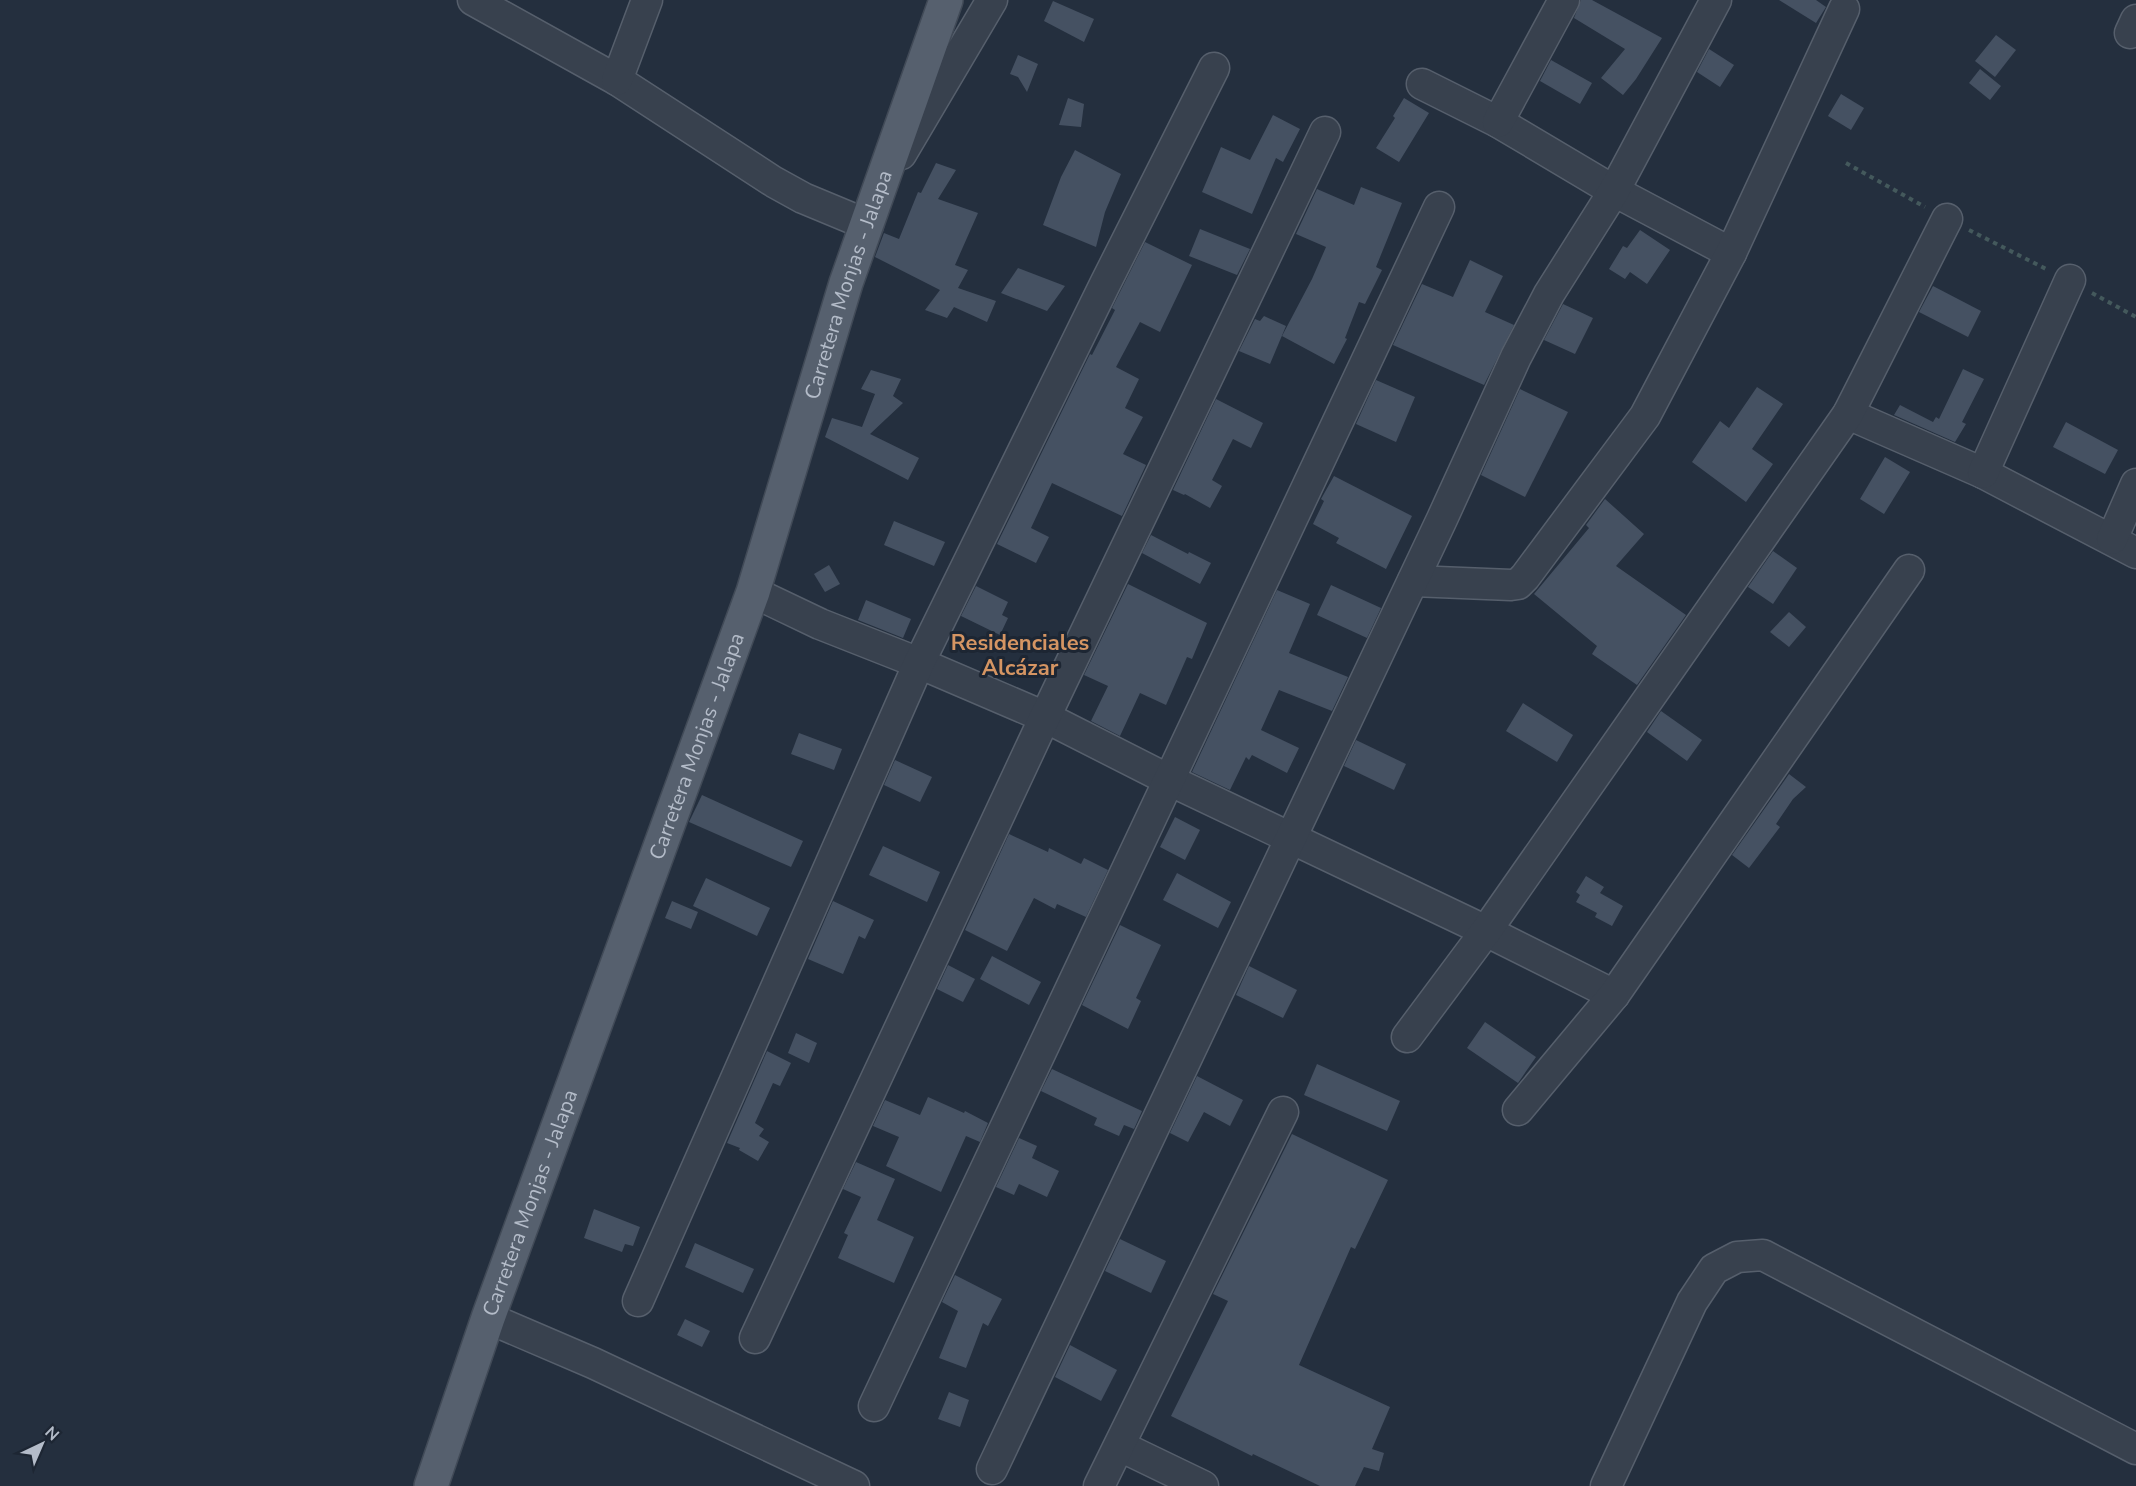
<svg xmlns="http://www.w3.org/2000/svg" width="2136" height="1486" viewBox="0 0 2136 1486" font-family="'Nunito Sans',sans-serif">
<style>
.building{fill:#455162}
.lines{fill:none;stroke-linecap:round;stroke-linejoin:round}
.minor-casing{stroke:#565f6c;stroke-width:33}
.major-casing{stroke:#414a57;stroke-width:36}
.path{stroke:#44595c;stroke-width:4;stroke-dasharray:4.5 4.5;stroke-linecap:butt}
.minor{stroke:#38414e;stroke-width:30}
.major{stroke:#56606e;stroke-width:33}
.labels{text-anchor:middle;stroke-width:6;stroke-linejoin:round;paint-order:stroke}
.street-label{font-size:21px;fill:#b4bcc9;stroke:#1d2633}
.neighbourhood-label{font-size:22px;font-weight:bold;fill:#d59563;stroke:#1d2633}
</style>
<rect width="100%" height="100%" fill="#242f3e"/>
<!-- building -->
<g class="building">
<path d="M 1581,0 L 1592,0 L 1662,38 L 1636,79 L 1623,95 L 1601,78 L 1625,49 L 1574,18 Z"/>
<path d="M 1779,0 L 1816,0 L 1826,7 L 1816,23 Z"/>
<path d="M 1053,1 L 1094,19 L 1084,42 L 1044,21 Z"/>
<path d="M 1996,35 L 2016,50 L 1995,77 L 1975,61 Z"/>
<path d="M 1709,49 L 1734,65 L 1720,87 L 1697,72 Z"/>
<path d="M 1018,55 L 1038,64 L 1027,92 L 1018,77 L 1010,74 Z"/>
<path d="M 1551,60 L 1592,83 L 1580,104 L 1540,81 Z"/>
<path d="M 1980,69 L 2001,86 L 1990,100 L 1969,83 Z"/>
<path d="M 1841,94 L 1864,108 L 1851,130 L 1828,116 Z"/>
<path d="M 1068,98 L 1084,104 L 1081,127 L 1059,125 Z"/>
<path d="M 1404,98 L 1429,113 L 1399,162 L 1376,148 L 1395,118 L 1393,116 Z"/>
<path d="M 1273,115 L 1300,129 L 1283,162 L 1276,158 L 1252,214 L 1202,192 L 1221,147 L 1250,160 Z"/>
<path d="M 1075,150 L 1121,174 L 1105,212 L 1096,247 L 1043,225 L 1061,177 Z"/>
<path d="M 936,163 L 956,170 L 938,199 L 978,213 L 955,265 L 968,270 L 958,288 L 996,301 L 987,322 L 954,307 L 947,318 L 925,310 L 940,290 L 875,257 L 884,233 L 899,239 L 918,192 L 921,193 Z"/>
<path d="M 1361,187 L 1402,203 L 1376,267 L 1382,270 L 1365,304 L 1359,302 L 1345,338 L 1347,339 L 1334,364 L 1282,336 L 1312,279 L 1326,247 L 1296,234 L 1317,189 L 1354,205 Z"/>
<path d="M 1200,229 L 1250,249 L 1237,275 L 1189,256 Z"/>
<path d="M 1640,230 L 1670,250 L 1647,284 L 1630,272 L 1625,279 L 1609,269 L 1623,246 L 1627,248 Z"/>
<path d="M 1145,242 L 1192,265 L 1160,332 L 1140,322 L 1116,367 L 1139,379 L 1125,408 L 1143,417 L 1123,454 L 1146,465 L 1122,516 L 1052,483 L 1031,528 L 1049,537 L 1036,563 L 997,544 L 1090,354 L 1092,355 L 1115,310 L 1112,308 Z"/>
<path d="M 1470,260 L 1503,276 L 1485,312 L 1514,325 L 1484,385 L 1393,345 L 1422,284 L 1453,297 Z"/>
<path d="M 1018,268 L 1065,286 L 1047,311 L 1001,293 Z"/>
<path d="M 1933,286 L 1981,311 L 1968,337 L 1919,312 Z"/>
<path d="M 1563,304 L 1593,318 L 1575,354 L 1544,340 Z"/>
<path d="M 1264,316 L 1286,326 L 1270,364 L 1239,351 L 1255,319 L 1260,321 Z"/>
<path d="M 1963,369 L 1984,379 L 1962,422 L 1966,424 L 1955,442 L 1894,415 L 1900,405 L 1933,422 L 1936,417 L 1939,419 Z"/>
<path d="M 871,370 L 901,379 L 893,396 L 903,403 L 870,434 L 919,458 L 908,480 L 825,437 L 832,418 L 862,427 L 875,394 L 861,389 Z"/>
<path d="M 1376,380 L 1415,397 L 1396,442 L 1356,424 Z"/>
<path d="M 1757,387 L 1783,404 L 1752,449 L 1773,464 L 1746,502 L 1692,462 L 1720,421 L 1729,428 Z"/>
<path d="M 1520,389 L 1568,412 L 1525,497 L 1481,475 Z"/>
<path d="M 1216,399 L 1263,423 L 1251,448 L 1233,439 L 1212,480 L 1222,486 L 1210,508 L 1185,494 L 1184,495 L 1173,490 Z"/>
<path d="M 2066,422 L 2118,450 L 2105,474 L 2053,447 Z"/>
<path d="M 1885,457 L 1910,472 L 1884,514 L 1860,499 Z"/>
<path d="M 1334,476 L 1412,516 L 1386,569 L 1336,543 L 1339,538 L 1313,524 L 1324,501 L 1321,499 Z"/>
<path d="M 1605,499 L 1644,534 L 1616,566 L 1686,615 L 1637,685 L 1592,654 L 1597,646 L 1534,594 L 1589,528 L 1586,525 Z"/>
<path d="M 894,521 L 945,542 L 934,566 L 884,545 Z"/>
<path d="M 1151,535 L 1188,554 L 1189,552 L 1211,563 L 1200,584 L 1142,553 Z"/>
<path d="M 1773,551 L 1797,568 L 1773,604 L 1748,587 Z"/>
<path d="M 829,565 L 840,584 L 825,592 L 814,574 Z"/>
<path d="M 1128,584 L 1207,623 L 1192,659 L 1187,657 L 1166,705 L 1140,693 L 1120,736 L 1091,721 L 1108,686 L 1084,675 Z"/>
<path d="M 1331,585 L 1381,608 L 1367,638 L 1317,615 Z"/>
<path d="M 976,586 L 1008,602 L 1002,615 L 1008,618 L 1000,635 L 961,616 Z"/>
<path d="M 1277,590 L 1310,604 L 1289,653 L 1348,677 L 1332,711 L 1279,690 L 1261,730 L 1299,748 L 1287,773 L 1252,755 L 1249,760 L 1246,757 L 1230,790 L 1192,772 Z"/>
<path d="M 866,600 L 911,619 L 903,638 L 858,620 Z"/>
<path d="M 1789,612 L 1806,627 L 1789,647 L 1770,632 Z"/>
<path d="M 1523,703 L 1573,735 L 1557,762 L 1506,731 Z"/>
<path d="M 1661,711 L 1702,740 L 1687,761 L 1647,732 Z"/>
<path d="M 799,733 L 842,749 L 834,770 L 791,754 Z"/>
<path d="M 1356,740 L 1406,764 L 1394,790 L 1344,766 Z"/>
<path d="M 895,760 L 932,777 L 920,802 L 884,785 Z"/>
<path d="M 1789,774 L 1806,787 L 1793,799 L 1776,824 L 1780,827 L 1749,868 L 1732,855 Z"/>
<path d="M 702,795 L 803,841 L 791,867 L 689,822 Z"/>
<path d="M 1175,817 L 1200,830 L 1185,860 L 1160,847 Z"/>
<path d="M 1009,834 L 1048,852 L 1049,848 L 1081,864 L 1084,858 L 1108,870 L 1086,917 L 1057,904 L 1055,909 L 1034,898 L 1007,951 L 965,930 Z"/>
<path d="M 883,846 L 940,872 L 927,902 L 869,875 Z"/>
<path d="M 1177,873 L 1231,902 L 1218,928 L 1163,900 Z"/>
<path d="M 1586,876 L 1604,887 L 1600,893 L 1623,906 L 1612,926 L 1595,917 L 1597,913 L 1576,902 L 1580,895 L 1576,892 Z"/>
<path d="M 706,878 L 770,908 L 757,936 L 693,906 Z"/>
<path d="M 672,901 L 698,912 L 691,929 L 665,918 Z"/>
<path d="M 833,901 L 874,920 L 865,939 L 859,936 L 843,974 L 808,959 Z"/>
<path d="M 1120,925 L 1161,945 L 1136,998 L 1141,1001 L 1128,1029 L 1082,1005 Z"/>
<path d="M 992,956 L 1041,982 L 1029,1005 L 980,979 Z"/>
<path d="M 948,965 L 975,979 L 963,1002 L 937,989 Z"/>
<path d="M 1249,966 L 1297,990 L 1283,1018 L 1236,995 Z"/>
<path d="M 1485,1022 L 1536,1057 L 1518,1083 L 1467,1048 Z"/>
<path d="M 796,1033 L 817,1043 L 809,1063 L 788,1053 Z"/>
<path d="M 767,1051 L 791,1063 L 780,1086 L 773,1083 L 755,1123 L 764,1129 L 759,1136 L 769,1142 L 758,1161 L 739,1150 L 740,1148 L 727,1143 Z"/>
<path d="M 1317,1064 L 1400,1101 L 1387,1131 L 1304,1095 Z"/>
<path d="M 1052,1069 L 1142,1111 L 1134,1129 L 1124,1125 L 1119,1136 L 1094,1125 L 1097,1118 L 1041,1091 Z"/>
<path d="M 1197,1076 L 1243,1100 L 1230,1126 L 1204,1112 L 1188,1142 L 1170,1133 Z"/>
<path d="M 928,1097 L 964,1113 L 965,1111 L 988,1123 L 980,1142 L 966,1136 L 941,1192 L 886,1166 L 899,1137 L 873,1126 L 885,1100 L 920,1115 Z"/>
<path d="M 1292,1134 L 1388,1180 L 1355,1249 L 1351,1247 L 1299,1365 L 1390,1407 L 1372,1449 L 1384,1453 L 1379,1471 L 1364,1467 L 1355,1486 L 1320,1486 L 1253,1454 L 1252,1456 L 1171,1416 L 1228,1301 L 1213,1294 Z"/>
<path d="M 1019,1138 L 1037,1146 L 1032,1158 L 1059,1171 L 1047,1197 L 1019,1184 L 1014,1195 L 996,1187 Z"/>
<path d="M 856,1162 L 895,1179 L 877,1220 L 914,1237 L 894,1283 L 838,1258 L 848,1235 L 844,1233 L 861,1197 L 843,1189 Z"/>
<path d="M 594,1209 L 640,1227 L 633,1246 L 625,1244 L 622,1252 L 584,1238 Z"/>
<path d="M 1120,1239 L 1166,1261 L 1151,1293 L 1105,1271 Z"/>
<path d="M 695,1243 L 754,1269 L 743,1293 L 685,1267 Z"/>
<path d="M 955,1275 L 1002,1299 L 988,1326 L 983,1323 L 966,1368 L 939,1358 L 958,1311 L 942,1302 Z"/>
<path d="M 685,1319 L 710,1331 L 702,1347 L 677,1335 Z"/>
<path d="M 1070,1345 L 1117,1370 L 1101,1401 L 1055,1377 Z"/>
<path d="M 949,1392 L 969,1400 L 960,1427 L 938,1419 Z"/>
</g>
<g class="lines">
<defs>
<g id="minor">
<path d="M 473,0 L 617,80 L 774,182 L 803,198 L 868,225"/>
<path d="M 2130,33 L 2136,20"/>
<path d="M 617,80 L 647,0"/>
<path d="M 1422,84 L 1498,122 L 1614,191 L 1731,253"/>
<path d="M 1498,122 L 1564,0"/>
<path d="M 901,154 L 992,0"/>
<path d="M 1848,414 L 1983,473 L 2136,553"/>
<path d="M 1983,473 L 2070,280"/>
<path d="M 2112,539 L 2136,484"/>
<path d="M 1413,581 L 1511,585 L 1518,584 L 1525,577 L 1645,416 L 1731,253 L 1844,9"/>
<path d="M 753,592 L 820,624 L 919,663 L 1045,717 L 1169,780 L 1486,931 L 1614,995"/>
<path d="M 1407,1037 L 1486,931 L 1848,414 L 1947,219"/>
<path d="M 1518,1110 L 1614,995 L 1909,570"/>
<path d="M 638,1301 L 919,663 L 1105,284 L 1214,68"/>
<path d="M 488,1318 L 593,1363 L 854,1486"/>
<path d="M 755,1338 L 1045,717 L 1325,132"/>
<path d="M 874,1406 L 1439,207"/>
<path d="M 1120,1446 L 1203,1486"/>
<path d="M 992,1469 L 1442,519 L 1516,357 L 1549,294 L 1614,191 L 1716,0"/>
<path d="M 1099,1486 L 1283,1112"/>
<path d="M 1606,1486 L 1692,1302 L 1714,1269 L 1737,1257 L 1763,1255 L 2136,1449"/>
</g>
<g id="major">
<path id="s1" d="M 431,1486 L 488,1318 L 753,592 L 846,283 L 946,0"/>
</g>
</defs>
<!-- minor casing -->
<use href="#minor" class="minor-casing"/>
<!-- major casing -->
<use href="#major" class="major-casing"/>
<!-- path -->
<g class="path">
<path d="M 1846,163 L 1925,207"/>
<path d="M 1969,230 L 2048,270"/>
<path d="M 2092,293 L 2136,317"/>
</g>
<!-- minor -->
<use href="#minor" class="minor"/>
<!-- major -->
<use href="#major" class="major"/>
</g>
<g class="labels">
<!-- street labels -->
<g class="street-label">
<text dy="7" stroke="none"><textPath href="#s1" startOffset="1272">Carretera Monjas - Jalapa</textPath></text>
<text dy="7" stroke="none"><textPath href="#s1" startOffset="786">Carretera Monjas - Jalapa</textPath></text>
<text dy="7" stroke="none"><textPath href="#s1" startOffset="300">Carretera Monjas - Jalapa</textPath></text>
</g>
<!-- neighbourhood labels -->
<g class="neighbourhood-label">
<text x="1020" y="650">Residenciales<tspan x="1020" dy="25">Alcázar</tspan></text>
</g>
</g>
<!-- north arrow -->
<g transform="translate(42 1444) rotate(44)" stroke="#1d2633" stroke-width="4.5" paint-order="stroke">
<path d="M0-4.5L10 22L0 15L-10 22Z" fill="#b4bcc9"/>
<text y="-9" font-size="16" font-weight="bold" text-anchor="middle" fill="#b4bcc9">N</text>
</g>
</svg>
